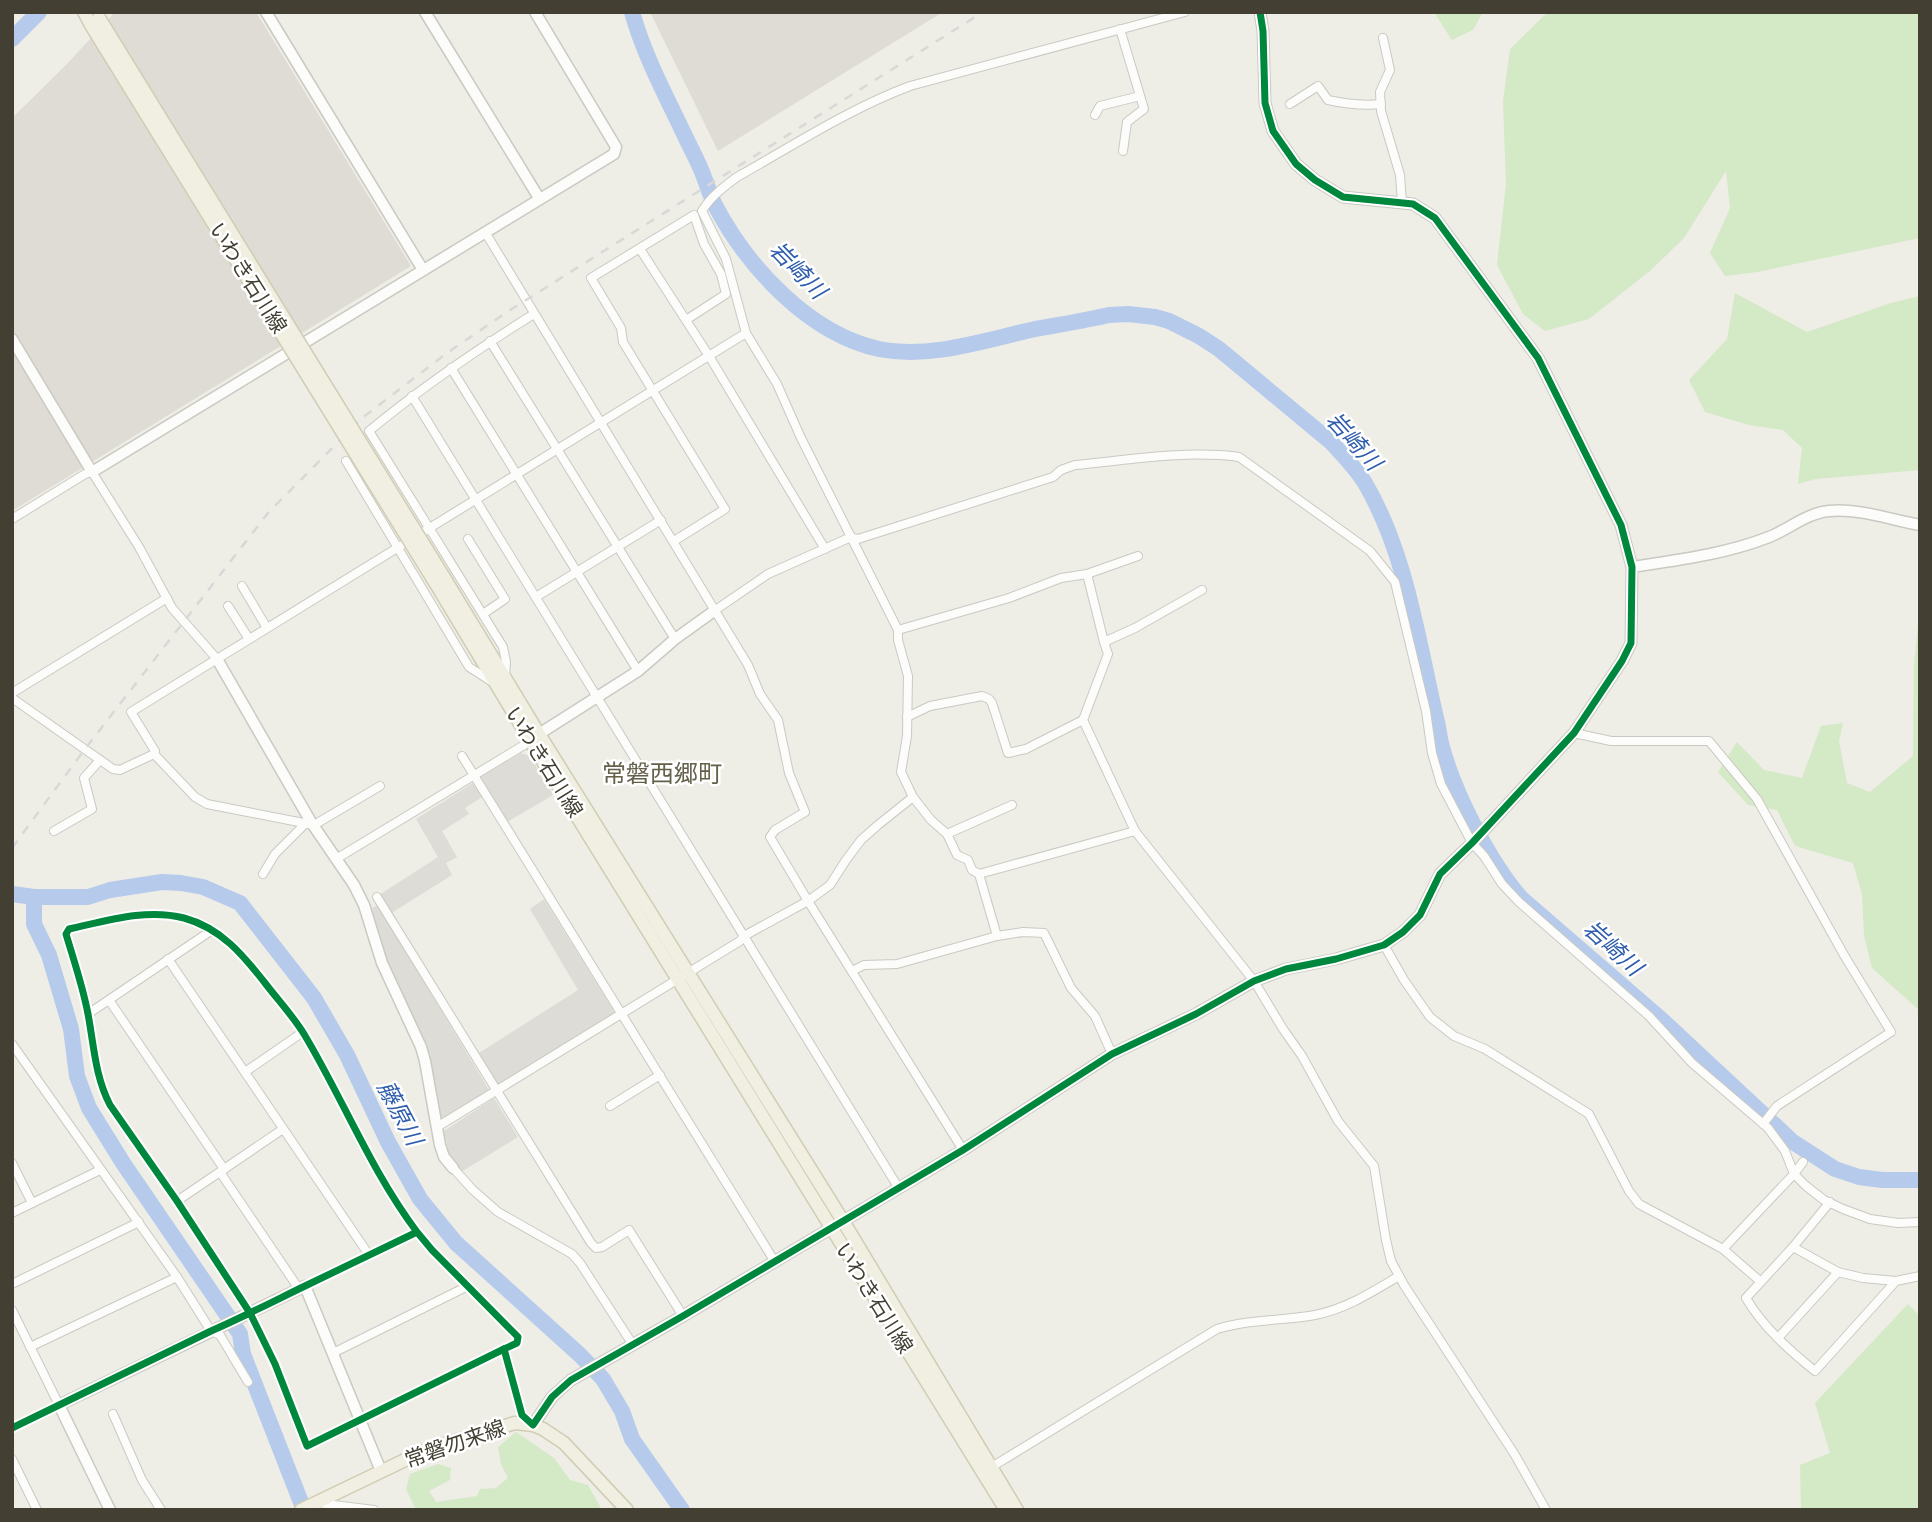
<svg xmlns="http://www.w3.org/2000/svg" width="1932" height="1522" viewBox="0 0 1932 1522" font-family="Roboto,'Noto Sans JP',sans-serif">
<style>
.industrial{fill:#dedcd4}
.green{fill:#d4e9c6}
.parking{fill:#dddcd6}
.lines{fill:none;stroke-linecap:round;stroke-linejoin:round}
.river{stroke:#b6cbec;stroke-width:16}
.minor-casing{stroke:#cac9c2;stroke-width:10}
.tertiary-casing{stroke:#cac9c2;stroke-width:13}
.primary-casing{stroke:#d0cdb3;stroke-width:15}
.minor{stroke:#fcfcfb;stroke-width:8}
.tertiary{stroke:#fcfcfb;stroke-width:10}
.primary{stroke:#f0efe2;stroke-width:12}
.rail{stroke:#d8d8d7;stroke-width:2.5;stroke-dasharray:9 9;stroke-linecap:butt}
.primary-bridge-casing{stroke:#d0cdb3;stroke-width:15;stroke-linecap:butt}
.primary-bridge{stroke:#f0efe2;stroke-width:12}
.cycleway-casing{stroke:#fff;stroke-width:11}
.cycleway{stroke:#00873e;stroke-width:7}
.labels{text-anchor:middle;stroke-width:5;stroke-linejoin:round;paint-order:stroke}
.street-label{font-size:21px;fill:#434033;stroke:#fff}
.water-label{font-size:23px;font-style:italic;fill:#2e5dad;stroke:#fff}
.quarter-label{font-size:24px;fill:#65604a;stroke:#fff}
</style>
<rect width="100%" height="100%" fill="#eeede6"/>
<!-- industrial -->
<g class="industrial">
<path d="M 115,12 L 256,12 L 411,266 L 12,511 L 12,118 L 66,65 Z"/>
<path d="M 650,12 L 943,12 L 718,151 Z"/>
</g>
<!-- green -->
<g class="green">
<path d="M 1437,12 L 1483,12 L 1473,30 L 1452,40 L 1436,15 Z"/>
<path d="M 1548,12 L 1920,12 L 1920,238 L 1757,272 L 1725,276 L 1710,253 L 1730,208 L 1726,171 L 1684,238 L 1651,270 L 1589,319 L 1545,331 L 1523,314 L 1497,265 L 1506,184 L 1503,101 L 1510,49 Z"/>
<path d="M 1735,293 L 1807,332 L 1891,303 L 1920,296 L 1920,470 L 1816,479 L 1798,484 L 1802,448 L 1783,430 L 1749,425 L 1705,412 L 1689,380 L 1727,339 Z"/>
<path d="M 1920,604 L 1920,1011 L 1872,968 L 1864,936 L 1862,894 L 1853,863 L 1795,846 L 1777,810 L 1748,805 L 1718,772 L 1737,742 L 1764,770 L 1802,778 L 1821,726 L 1843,723 L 1839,741 L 1847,783 L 1870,792 L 1913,756 L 1914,665 Z"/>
<path d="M 1908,1304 L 1920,1316 L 1920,1510 L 1801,1510 L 1800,1465 L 1830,1453 L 1815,1403 Z"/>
<path d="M 516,1432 L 554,1458 L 570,1480 L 588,1485 L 602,1510 L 416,1510 L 406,1489 L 410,1474 L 438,1464 L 451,1468 L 450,1480 L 429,1491 L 436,1502 L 477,1496 L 480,1489 L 496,1488 L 508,1478 L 501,1464 L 498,1447 Z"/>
</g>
<!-- parking -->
<g class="parking">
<path d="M 521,753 L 530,756 L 553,795 L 507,822 L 479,778 Z"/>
<path d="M 473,783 L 482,797 L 465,808 L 469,814 L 442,831 L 457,857 L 446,863 L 452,875 L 390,914 L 379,895 L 438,857 L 416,819 Z"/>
<path d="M 544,899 L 615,1013 L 499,1086 L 479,1053 L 578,990 L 530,909 Z"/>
<path d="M 378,905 L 489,1090 L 442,1120 L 425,1047 L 382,947 L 372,908 Z"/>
<path d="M 494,1098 L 518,1137 L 461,1172 L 449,1153 L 444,1131 Z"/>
</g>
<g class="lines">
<!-- river -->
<g class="river">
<path d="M 632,12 C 644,55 665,94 684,134 C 690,147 697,159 702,172 C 707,184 710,196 716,207 C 748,267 809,334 879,349 C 929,359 982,341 1031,330 C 1057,325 1083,321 1109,315 L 1128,314 L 1155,317 L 1169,321 L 1199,336 L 1219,349 L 1331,442 C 1343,455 1356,468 1365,483 C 1407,555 1418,642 1437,722 C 1439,729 1439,736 1441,743 C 1453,791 1489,861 1521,898 L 1662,1020 L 1793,1142 L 1835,1169 L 1859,1177 L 1882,1180 L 1920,1180"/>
<path d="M 12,39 L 39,12"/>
<path d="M 12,894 L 34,897 L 88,897 L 110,890 L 162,882 L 181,883 L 203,887 L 240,903 L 314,998 L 347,1055 L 388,1142 L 420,1199 L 456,1243 L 580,1355 L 603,1379 L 622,1411 L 632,1439 L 682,1510"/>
<path d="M 34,897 L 34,924 L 49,955 L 71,1029 L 77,1076 L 89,1108 L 123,1163 L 240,1334 L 243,1354 L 304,1510"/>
</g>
<defs>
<g id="minor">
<path d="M 1120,29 L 1144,109 L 1127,122 L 1123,151"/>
<path d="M 1383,38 L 1390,70 L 1380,92 L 1381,111 L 1400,175 L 1402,203"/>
<path d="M 1290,104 L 1318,86 L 1328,100 C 1346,104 1362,106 1381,104"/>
<path d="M 1095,115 L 1100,106 L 1140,96"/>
<path d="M 640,249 L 709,356 L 825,549"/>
<path d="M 490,341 L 675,639"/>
<path d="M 451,368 L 638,671"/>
<path d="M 412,396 L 898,1187"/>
<path d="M 346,461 L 469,667 L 494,683"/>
<path d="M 12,519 L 85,474 L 92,472 L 139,547 L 172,608 L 217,659"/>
<path d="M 468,539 L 505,599 L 483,614"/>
<path d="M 674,541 L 725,509 L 623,342 L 621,328 L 591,278 L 694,215 L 704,244 L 721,274 L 726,294 L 686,320"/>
<path d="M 1087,574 L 1104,642 L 1135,628 L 1202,590"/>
<path d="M 242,586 L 267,628"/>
<path d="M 536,597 L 661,520"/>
<path d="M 228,606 L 249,639"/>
<path d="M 714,611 L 768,574 L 851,537 L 801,438 L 777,384 L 746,333 L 726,259 L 702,211 C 710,197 725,186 737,177 C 794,145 849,109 910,86 L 1185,12"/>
<path d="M 898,630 L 1009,598 L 1061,578 L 1087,574 L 1138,556"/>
<path d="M 1104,642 L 1108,654 L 1083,720 L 1135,831 L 1254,981 L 1283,1029 L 1302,1056 L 1338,1121 L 1374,1166 L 1386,1240 L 1391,1261 L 1404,1285 L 1515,1455 L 1546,1510"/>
<path d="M 505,677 L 506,662 L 503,647 L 369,431 C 421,388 476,350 534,314"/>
<path d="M 12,693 L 167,598"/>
<path d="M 12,698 L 113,769 L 120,770 L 154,754"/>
<path d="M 907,717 L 930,706 L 982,696 L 989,699 L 992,703 L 1008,753 L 1026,749 L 1083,720"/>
<path d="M 1574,733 L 1611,741 L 1709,741 L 1757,799 L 1844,955 L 1891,1032 L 1777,1106 L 1763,1124"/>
<path d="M 462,756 L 775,1262"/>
<path d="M 380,786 L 314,825 L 207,804 L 195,797 L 154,754 L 155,751 L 131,712 L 746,333"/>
<path d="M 913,797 L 878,825 L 861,840 L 846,860 L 830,885 L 808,901 L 963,1150"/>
<path d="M 1012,805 L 947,834 L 931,820 L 913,797 L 901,772 L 907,736 L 908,676 L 898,640 L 898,630 L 851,537 L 858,539 L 1053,477 L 1061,470 L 1075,465 C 1129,460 1185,450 1239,457 L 1370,551 L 1395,582 L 1426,711 L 1432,753 L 1441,784 L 1472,843 L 1484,856 L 1502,884 L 1519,902 L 1649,1016 L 1692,1063 L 1768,1128 L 1785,1151 L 1794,1174 L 1806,1186 L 1824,1200 L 1843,1209 L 1870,1219 L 1898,1223 L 1920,1222"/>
<path d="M 54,831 L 92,809 L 84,778 L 100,760"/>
<path d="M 336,859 L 534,739"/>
<path d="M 263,874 L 275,854 L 306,823"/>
<path d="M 979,874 L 1135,831"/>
<path d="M 377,897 L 591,1243 L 596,1248 L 602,1247 L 629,1230 L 683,1316"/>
<path d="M 997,936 L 1023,932 L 1044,933 L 1071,988 L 1095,1016 L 1112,1054"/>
<path d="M 1384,945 L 1404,980 L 1430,1017 L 1454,1036 L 1485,1049 L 1589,1114 L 1629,1191 L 1639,1204 L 1723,1249 L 1761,1282"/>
<path d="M 168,959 L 369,1255"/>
<path d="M 852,971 L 864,965 L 897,964 L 997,936 L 979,874 L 972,870 L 968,860 L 957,855 L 947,834"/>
<path d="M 109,1000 L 224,1169"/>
<path d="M 88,1014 L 212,930"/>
<path d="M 12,1044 L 177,1277 L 211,1331 L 220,1335 L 248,1382"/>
<path d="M 245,1072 L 303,1032"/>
<path d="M 610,1106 L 660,1075"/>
<path d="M 437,1127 L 740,941 L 744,936 L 808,901 L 770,837 L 775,830 L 805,812 L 789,773 L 778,720 L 760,694 L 748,665 L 485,232"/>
<path d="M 12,1163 L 32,1203"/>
<path d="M 453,1168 L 473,1190 L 498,1212 L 572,1254 L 580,1263 L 633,1345"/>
<path d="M 220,1172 L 299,1289"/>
<path d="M 177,1201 L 283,1129"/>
<path d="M 1830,1202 L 1793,1247 L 1746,1298 C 1763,1327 1789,1350 1815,1371 L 1896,1281"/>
<path d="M 12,1213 L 100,1170"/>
<path d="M 1793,1247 L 1838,1272 L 1863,1278 L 1896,1281 L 1920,1276"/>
<path d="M 1723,1249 L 1794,1174 L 1803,1162"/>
<path d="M 12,1284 L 139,1222"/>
<path d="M 305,1286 L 417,1232 L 432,1250 L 518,1337 L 517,1343 L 504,1349 L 307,1446 L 275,1364 L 250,1313 L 177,1201 L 110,1105 C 95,1076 94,1046 88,1014 C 83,987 74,961 66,934 L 69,929 C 106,921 146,908 184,918 C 221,928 243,955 265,983 C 278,1000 293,1016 304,1034 C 343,1099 371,1171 417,1232"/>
<path d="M 12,1310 L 59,1405 L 12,1428"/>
<path d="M 1778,1338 L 1838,1272"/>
<path d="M 30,1347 L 177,1277"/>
<path d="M 504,1349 L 522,1415 L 533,1425"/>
<path d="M 333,1353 L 468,1286"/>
<path d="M 113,1414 L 142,1480 L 161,1510"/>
<path d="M 12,1459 L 37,1510"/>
<path d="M 990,1468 L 1217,1329 C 1249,1319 1282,1321 1315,1315 C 1346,1309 1372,1292 1399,1276"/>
<path d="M 318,1503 L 374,1510"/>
</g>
<g id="tertiary">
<path d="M 266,12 L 423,270"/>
<path d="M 425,12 L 539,198"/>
<path d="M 12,339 L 92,472 L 614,154 L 616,147 L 535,12"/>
<path d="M 1632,567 C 1678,560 1726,554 1769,537 C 1789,529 1807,513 1829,511 C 1859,508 1891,520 1920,525"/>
<path d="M 217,659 L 311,822 L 354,885 L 364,905 L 382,963 L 421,1047 L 425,1061 L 440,1145 L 444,1157 L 453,1168"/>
<path d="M 539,734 L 638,671 L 675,639 L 714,611"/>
<path d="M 533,1425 L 552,1397 L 571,1380 L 683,1316 L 963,1150 L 1112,1054 L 1196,1014 L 1254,981 L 1286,969 L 1336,959 L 1384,945 L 1403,932 L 1420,915 L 1440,874 L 1472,843 L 1574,733 L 1622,661 L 1631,643 L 1632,567 L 1621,525 L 1538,358 L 1435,218 L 1413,204 L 1343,197 L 1315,180 L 1296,164 L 1273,131 L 1265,103 L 1263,31 L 1260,12"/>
<path d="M 110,1510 L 59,1405 L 305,1286 L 381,1471"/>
</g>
<g id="primary">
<path d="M 84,12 L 91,25"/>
<path d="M 445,579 L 539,734 L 843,1221 L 1017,1510"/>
<path d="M 436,584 L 531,742 L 1006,1510"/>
<path d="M 301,1510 L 428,1449 L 515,1423 L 533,1425 L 543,1429 L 564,1443 L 627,1510"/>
</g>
</defs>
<!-- minor casing -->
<use href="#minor" class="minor-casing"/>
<!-- tertiary casing -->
<use href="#tertiary" class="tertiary-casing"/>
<!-- primary casing -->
<use href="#primary" class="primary-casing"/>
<!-- minor -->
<use href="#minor" class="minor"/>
<!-- tertiary -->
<use href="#tertiary" class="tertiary"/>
<!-- primary -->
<use href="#primary" class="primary"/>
<!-- rail -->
<path class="rail" d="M 12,848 L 85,749 L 268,513 L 362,418 L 447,353 L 507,312 L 983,12"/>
<defs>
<g id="primary-bridge">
<path d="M 99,18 L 445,579"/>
<path d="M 91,25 L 436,584"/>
</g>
</defs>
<!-- primary-bridge casing -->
<use href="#primary-bridge" class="primary-bridge-casing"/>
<!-- primary-bridge -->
<use href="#primary-bridge" class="primary-bridge"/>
<defs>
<g id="cycleway">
<path d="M 504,1349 L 522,1415 L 533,1425 L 552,1397 L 571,1380 L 683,1316 L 963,1150 L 1112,1054 L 1196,1014 L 1254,981 L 1286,969 L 1336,959 L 1384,945 L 1403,932 L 1420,915 L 1440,874 L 1472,843 L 1574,733 L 1622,661 L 1631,643 L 1632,567 L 1621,525 L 1538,358 L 1435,218 L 1413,204 L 1343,197 L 1315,180 L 1296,164 L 1273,131 L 1265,103 L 1263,31 L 1260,12"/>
<path d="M 12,1428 L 211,1331 C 243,1317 274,1301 305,1286 L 417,1232 L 432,1250 L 518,1337 L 517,1343 L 504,1349 L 307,1446 L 275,1364 L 250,1313 L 177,1201 L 110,1105 C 95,1076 94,1046 88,1014 C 83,987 74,961 66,934 L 69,929 C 106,921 146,908 184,918 C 221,928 243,955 265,983 C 278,1000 293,1016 304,1034 C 343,1099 371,1171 417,1232"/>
</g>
</defs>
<!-- cycleway casing -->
<use href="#cycleway" class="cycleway-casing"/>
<!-- cycleway -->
<use href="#cycleway" class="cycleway"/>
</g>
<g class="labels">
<!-- street labels -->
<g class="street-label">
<text transform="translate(248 278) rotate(58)" y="7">いわき石川線</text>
<text transform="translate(544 762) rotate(58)" y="7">いわき石川線</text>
<text transform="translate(874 1298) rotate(58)" y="7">いわき石川線</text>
<text transform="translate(455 1444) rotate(-19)" y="7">常磐勿来線</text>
</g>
<!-- water labels -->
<g class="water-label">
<text transform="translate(798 270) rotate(46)" y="8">岩崎川</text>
<text transform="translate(1354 441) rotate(48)" y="8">岩崎川</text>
<text transform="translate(1613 948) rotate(42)" y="8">岩崎川</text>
<text transform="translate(400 1113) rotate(62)" y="8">藤原川</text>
</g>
<!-- quarter labels -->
<g class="quarter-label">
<text x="662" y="782">常磐西郷町</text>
</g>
</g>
<!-- border -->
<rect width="1932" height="1522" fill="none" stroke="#434033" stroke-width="28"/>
</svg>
